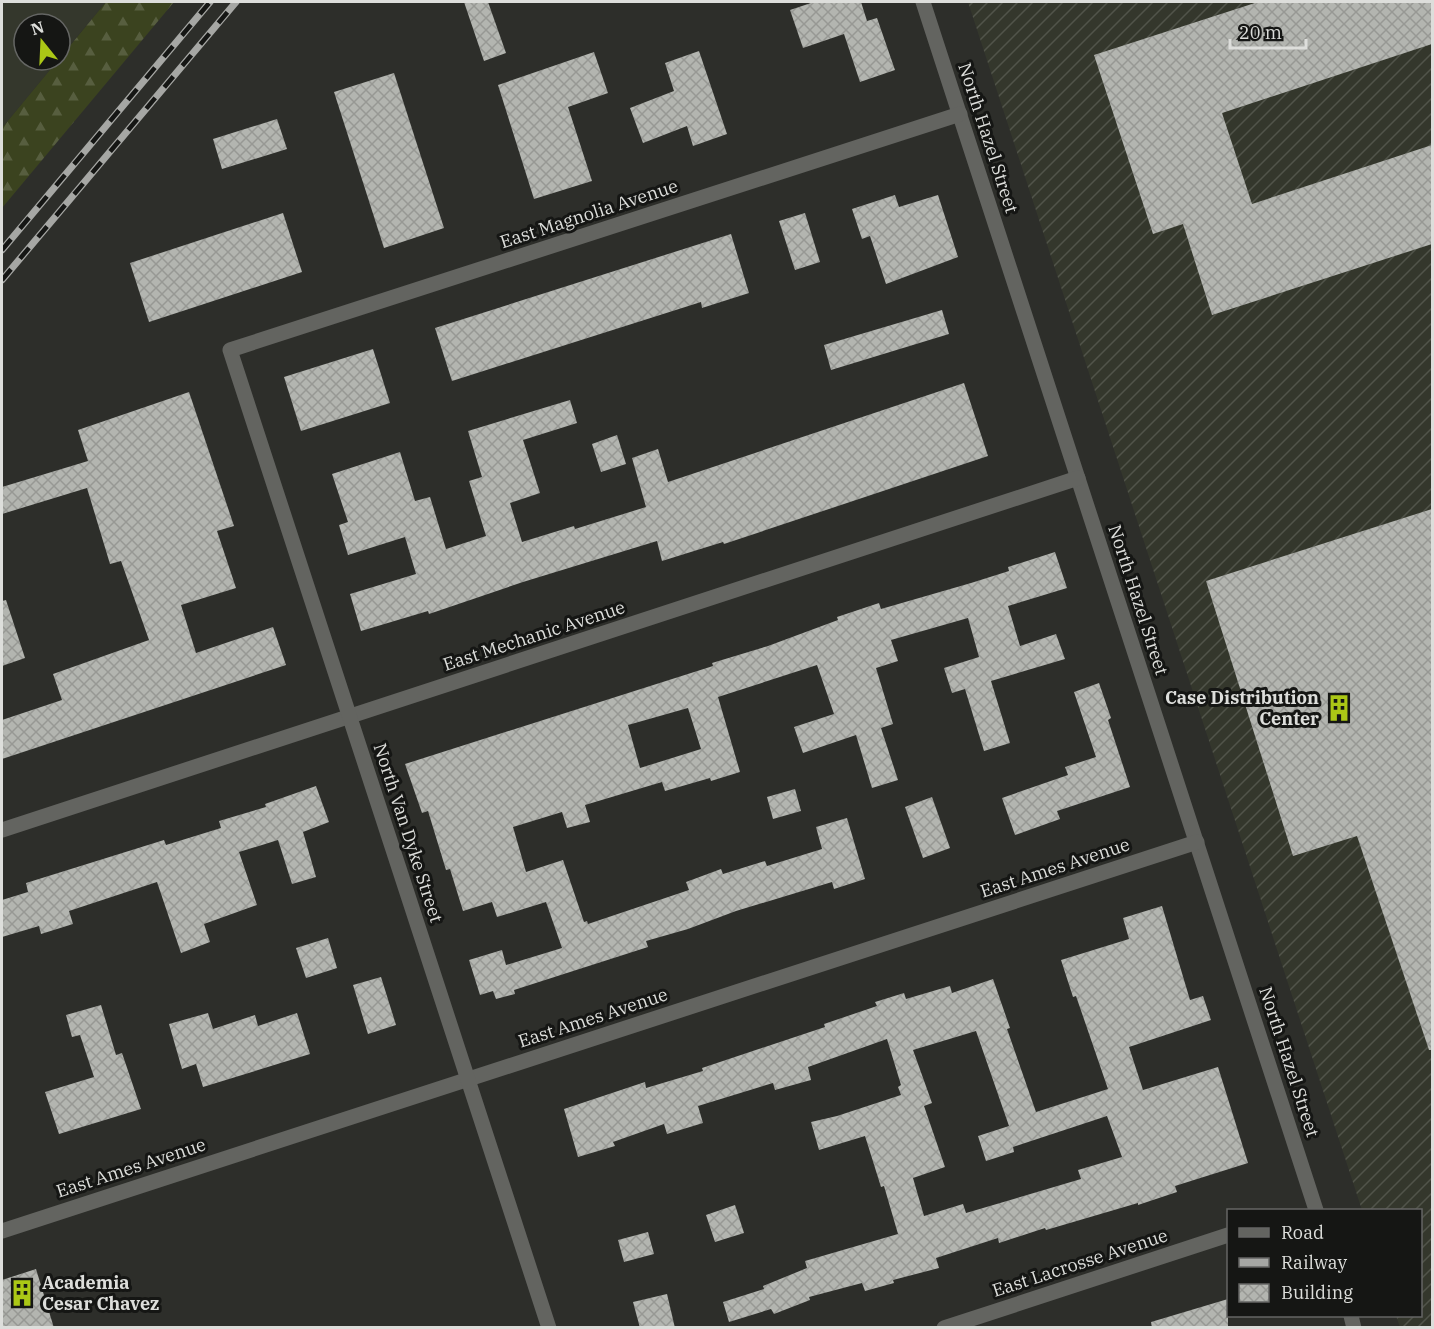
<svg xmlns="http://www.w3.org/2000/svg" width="1434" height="1329" viewBox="0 0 1434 1329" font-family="'IBM Plex Serif',serif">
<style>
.built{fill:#34372c}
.industrial{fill:url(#industrial-furrows)}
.forest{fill:url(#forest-firs)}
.building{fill:url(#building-cross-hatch);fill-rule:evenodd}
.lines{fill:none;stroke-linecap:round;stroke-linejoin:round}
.minor{stroke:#636460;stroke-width:15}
.rail-casing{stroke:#a6a7a4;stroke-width:7}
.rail{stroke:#151614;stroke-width:4.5;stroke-dasharray:14;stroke-linecap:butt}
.labels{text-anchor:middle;stroke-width:6;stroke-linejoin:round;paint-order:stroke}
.street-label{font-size:18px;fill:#dddedb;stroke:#151614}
.poi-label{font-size:18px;font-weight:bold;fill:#dddedb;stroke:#151614;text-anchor:end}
</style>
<defs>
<pattern id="industrial-furrows" width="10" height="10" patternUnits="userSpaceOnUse" patternTransform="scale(1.5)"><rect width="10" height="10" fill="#34372c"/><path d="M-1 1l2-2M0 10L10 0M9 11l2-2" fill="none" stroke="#51544a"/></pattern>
<pattern id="forest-firs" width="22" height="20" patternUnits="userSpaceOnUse" patternTransform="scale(1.5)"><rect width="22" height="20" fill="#3b431f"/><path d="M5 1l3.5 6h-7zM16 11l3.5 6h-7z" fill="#575e3f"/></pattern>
<pattern id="building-cross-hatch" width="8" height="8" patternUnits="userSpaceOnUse" patternTransform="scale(1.5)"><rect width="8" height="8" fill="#b3b5b0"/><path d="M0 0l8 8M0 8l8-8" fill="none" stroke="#979894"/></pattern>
</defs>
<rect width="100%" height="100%" fill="#2d2e2a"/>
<!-- built -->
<path class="built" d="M 2,2 L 106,2 L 60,57 L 60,24 L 24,24 L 24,60 L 58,60 L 2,128 Z"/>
<!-- industrial -->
<path class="industrial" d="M 968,2 L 1432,2 L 1432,1327 L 1400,1327 L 1396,1316 L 1420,1316 L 1420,1210 L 1362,1210 Z"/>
<!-- forest -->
<path class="forest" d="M 106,2 L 174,2 L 2,208 L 2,128 Z"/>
<!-- building -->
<g class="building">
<path d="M 464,2 L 488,2 L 506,53 L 484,61 Z"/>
<path d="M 814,2 L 861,2 L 867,21 L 877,18 L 895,70 L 860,82 L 844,34 L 803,48 L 790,10 Z"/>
<path d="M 1258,2 L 1432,2 L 1432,44 L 1222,113 L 1252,204 L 1432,145 L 1432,244 L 1212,315 L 1183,224 L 1153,234 L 1094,55 Z"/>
<path d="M 699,51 L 727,134 L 693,146 L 687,126 L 643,143 L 630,108 L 674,91 L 665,63 Z"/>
<path d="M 594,52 L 608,93 L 568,107 L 592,181 L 534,199 L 498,85 Z"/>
<path d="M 394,73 L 444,228 L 384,248 L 334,92 Z"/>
<path d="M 277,119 L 287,149 L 222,169 L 213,139 Z"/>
<path d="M 895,195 L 899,207 L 938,195 L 958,257 L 886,284 L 870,236 L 862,239 L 852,209 Z"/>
<path d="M 283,213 L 302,272 L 149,322 L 130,263 Z"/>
<path d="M 805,213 L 820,262 L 795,270 L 779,221 Z"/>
<path d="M 731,234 L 749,293 L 702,308 L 701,302 L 452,381 L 435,328 Z"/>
<path d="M 942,310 L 949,334 L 831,370 L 824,345 Z"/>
<path d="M 373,349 L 390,403 L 301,431 L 284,377 Z"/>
<path d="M 964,383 L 988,456 L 724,544 L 723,542 L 662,561 L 657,541 L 523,582 L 429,614 L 428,611 L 361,631 L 350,594 L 416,574 L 405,537 L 348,555 L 339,525 L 348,522 L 332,474 L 400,452 L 415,501 L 430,497 L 446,549 L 486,536 L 469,481 L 482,477 L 468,431 L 570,400 L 577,423 L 523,440 L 540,493 L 510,503 L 522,542 L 574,526 L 575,529 L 646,507 L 632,458 L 658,449 L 668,482 Z"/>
<path d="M 189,392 L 234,526 L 217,531 L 236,588 L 181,605 L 196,653 L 273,627 L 286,665 L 2,759 L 2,720 L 62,700 L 53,674 L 149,640 L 121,561 L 110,564 L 87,488 L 2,514 L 2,487 L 88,461 L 78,430 Z"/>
<path d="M 617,435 L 626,464 L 601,472 L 592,444 Z"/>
<path d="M 1432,509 L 1432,1050 L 1429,1050 L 1357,836 L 1293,856 L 1206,581 Z"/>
<path d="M 1055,552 L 1067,588 L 1008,606 L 1020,646 L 1056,634 L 1065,659 L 991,681 L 1010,743 L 984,751 L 965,689 L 952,693 L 944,668 L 979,657 L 968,618 L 891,640 L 898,661 L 876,668 L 893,724 L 881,728 L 898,780 L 872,788 L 856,735 L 803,753 L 794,727 L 834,714 L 817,665 L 718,697 L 740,772 L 711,781 L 710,778 L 665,791 L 662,782 L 585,805 L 590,822 L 567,828 L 562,812 L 513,827 L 526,872 L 563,860 L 584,922 L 587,921 L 588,924 L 689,890 L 686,882 L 721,869 L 723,874 L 765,861 L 767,866 L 822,849 L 816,827 L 847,818 L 865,879 L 834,889 L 832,882 L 736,911 L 688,929 L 646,941 L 648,947 L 514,990 L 515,994 L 496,999 L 493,991 L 480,995 L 469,960 L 502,950 L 506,965 L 562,948 L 546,902 L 497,917 L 492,902 L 463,911 L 450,869 L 446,870 L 428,811 L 422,813 L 405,764 L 713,666 L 712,663 L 768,646 L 838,620 L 837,617 L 879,603 L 881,609 L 971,583 L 1009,571 L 1008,567 ZM 688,708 L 701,749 L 640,768 L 628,725 Z"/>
<path d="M 6,600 L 25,658 L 2,666 L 2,601 Z"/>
<path d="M 1099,683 L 1111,718 L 1108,720 L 1130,787 L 1057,811 L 1060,819 L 1015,835 L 1002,798 L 1068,775 L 1065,767 L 1096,757 L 1074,692 Z"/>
<path d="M 316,786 L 329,822 L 303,832 L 316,877 L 292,884 L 278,840 L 239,852 L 257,905 L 204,924 L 210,942 L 181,953 L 157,882 L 69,911 L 73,924 L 41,934 L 39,926 L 2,937 L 2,900 L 28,892 L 26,883 L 164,840 L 166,845 L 221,828 L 219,821 L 266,807 L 265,804 Z"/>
<path d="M 795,789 L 801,811 L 773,819 L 767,797 Z"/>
<path d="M 932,797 L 950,848 L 923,858 L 905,807 Z"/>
<path d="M 1162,906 L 1190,1000 L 1203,996 L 1211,1020 L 1129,1047 L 1143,1090 L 1218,1067 L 1248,1163 L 1175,1186 L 1177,1192 L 1138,1205 L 1138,1203 L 1046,1230 L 1045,1228 L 999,1243 L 998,1238 L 936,1258 L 939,1268 L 893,1280 L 894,1283 L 865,1291 L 862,1283 L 809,1297 L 810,1300 L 774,1314 L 771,1309 L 729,1322 L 723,1302 L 764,1289 L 763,1286 L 807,1268 L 805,1261 L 898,1234 L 884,1186 L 881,1187 L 865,1136 L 819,1150 L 811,1122 L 837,1116 L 901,1095 L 898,1087 L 901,1085 L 887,1039 L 808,1067 L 811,1080 L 775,1090 L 773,1083 L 698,1106 L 703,1123 L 667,1134 L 664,1124 L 613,1142 L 615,1146 L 578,1157 L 564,1109 L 645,1082 L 646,1088 L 703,1071 L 702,1068 L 825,1027 L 824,1024 L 877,1006 L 875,1002 L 904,993 L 906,999 L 950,986 L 952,993 L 993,979 L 1010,1028 L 1007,1029 L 1036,1112 L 1108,1089 L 1076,996 L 1073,997 L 1061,960 L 1129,939 L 1123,918 ZM 976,1031 L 1009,1126 L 978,1136 L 986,1161 L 1014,1152 L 1013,1147 L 1107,1116 L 1122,1157 L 1078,1170 L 1081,1179 L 966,1213 L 963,1204 L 924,1216 L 913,1178 L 945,1167 L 924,1106 L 932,1103 L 913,1050 Z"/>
<path d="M 328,938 L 337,968 L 306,978 L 296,948 Z"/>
<path d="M 381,977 L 396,1025 L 368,1034 L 353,985 Z"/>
<path d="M 101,1005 L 116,1055 L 122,1053 L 141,1109 L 59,1134 L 45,1092 L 94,1077 L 80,1035 L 72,1037 L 66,1015 Z"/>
<path d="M 208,1013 L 213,1029 L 255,1015 L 258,1026 L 297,1013 L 310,1054 L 203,1087 L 196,1064 L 182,1069 L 169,1024 Z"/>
<path d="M 735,1205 L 744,1233 L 715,1242 L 706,1215 Z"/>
<path d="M 648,1232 L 654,1254 L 624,1262 L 618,1240 Z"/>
<path d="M 36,1269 L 54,1328 L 2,1328 L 2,1280 Z"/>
<path d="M 667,1294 L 675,1328 L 640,1328 L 633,1302 Z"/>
<path d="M 1228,1299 L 1228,1328 L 1152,1328 L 1151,1322 Z"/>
</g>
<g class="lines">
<!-- minor -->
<g class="minor">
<path d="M 923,2 L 1316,1210"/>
<path d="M 2,830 L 1078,478"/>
<path d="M 2,1231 L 1197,842"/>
<path d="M 1351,1316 L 1354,1328"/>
<path d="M 549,1328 L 230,350 L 960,114"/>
<path d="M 944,1328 L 1228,1235"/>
</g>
<defs>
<g id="rail">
<path d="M 2,250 L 210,2"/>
<path d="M 2,280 L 236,2"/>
</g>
</defs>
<!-- rail casing -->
<use href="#rail" class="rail-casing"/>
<!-- rail -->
<use href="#rail" class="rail"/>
</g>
<!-- icons -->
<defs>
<symbol id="building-bare" viewBox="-9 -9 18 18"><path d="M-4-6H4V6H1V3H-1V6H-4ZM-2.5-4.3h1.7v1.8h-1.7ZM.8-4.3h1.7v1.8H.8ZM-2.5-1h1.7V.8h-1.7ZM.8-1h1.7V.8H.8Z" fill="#abc716" stroke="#151614" stroke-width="2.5" paint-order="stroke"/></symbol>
</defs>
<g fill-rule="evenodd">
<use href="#building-bare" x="1320" y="689" width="38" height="38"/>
<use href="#building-bare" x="3" y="1274" width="38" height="38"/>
</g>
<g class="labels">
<!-- street labels -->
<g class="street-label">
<text transform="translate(988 138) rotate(72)" y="6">North Hazel Street</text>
<text transform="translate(589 214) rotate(-18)" y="6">East Magnolia Avenue</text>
<text transform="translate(1138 600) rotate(72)" y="6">North Hazel Street</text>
<text transform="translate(534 636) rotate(-18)" y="6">East Mechanic Avenue</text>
<text transform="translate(408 833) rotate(72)" y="6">North Van Dyke Street</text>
<text transform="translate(1055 868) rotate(-18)" y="6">East Ames Avenue</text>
<text transform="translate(593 1018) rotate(-18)" y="6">East Ames Avenue</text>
<text transform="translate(1289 1062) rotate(72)" y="6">North Hazel Street</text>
<text transform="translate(131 1168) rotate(-18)" y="6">East Ames Avenue</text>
<text transform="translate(1080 1263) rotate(-18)" y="6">East Lacrosse Avenue</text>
</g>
<!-- poi labels -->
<g class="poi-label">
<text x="1319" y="704">Case Distribution<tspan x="1319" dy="21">Center</tspan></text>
<text x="42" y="1289" text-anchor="start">Academia<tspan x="42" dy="21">Cesar Chavez</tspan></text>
</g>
</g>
<!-- border -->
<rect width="1434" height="1329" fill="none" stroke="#dddedb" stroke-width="6"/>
<!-- legend -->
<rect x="1227" y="1209" width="195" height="108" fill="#151614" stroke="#656664" stroke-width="1.5"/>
<rect x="1239" y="1228" width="30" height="9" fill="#636460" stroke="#656664" stroke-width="1.5"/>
<text x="1281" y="1239" font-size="18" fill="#dddedb">Road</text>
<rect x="1239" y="1258" width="30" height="9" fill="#a6a7a4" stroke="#656664" stroke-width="1.5"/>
<text x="1281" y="1269" font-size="18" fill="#dddedb">Railway</text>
<rect x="1239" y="1284" width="30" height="18" fill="url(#building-cross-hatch)" stroke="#656664" stroke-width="1.5"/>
<text x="1281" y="1299" font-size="18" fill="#dddedb">Building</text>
<!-- north arrow -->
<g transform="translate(42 42) rotate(342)"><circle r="28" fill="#151614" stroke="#656664" stroke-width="1.5"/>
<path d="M0-4.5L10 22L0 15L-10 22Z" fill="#abc716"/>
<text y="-9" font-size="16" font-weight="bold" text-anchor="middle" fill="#dddedb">N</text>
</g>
<!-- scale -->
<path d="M1230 39v9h76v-9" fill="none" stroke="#dddedb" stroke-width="3"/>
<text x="1239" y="39" font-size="18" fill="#dddedb" stroke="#151614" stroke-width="4.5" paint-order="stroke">20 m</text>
</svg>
